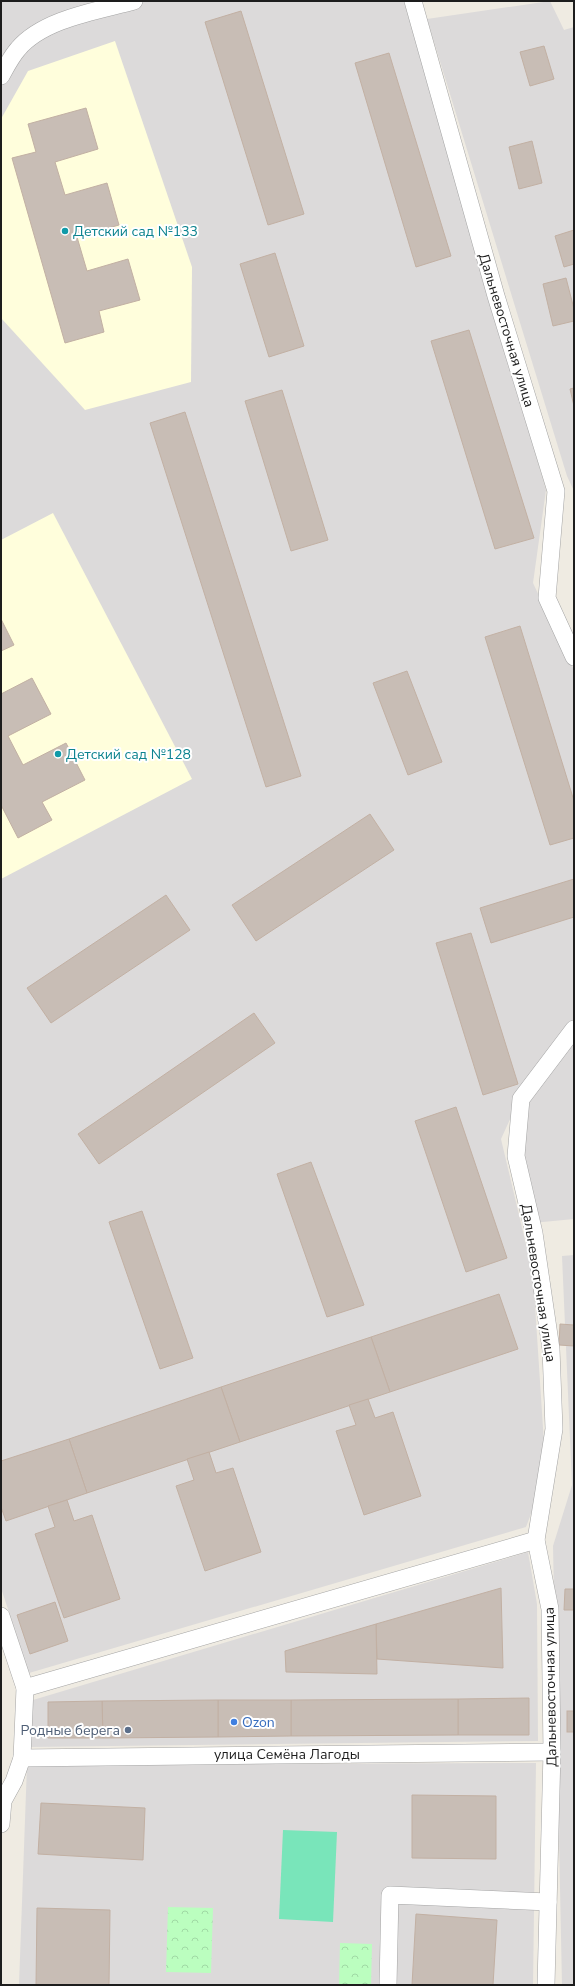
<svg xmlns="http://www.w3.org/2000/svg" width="575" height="1986" viewBox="0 0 575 1986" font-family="'Nunito Sans',sans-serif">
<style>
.residential{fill:#dcdada}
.education{fill:#fffedc}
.park{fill:url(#park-crowns)}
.pitch{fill:#79e5ba}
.building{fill:#c8bdb5;stroke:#c2b0a3}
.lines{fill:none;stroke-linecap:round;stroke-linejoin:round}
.street-casing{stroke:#a4a4a4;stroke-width:18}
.street{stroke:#fff;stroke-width:17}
.culture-dot{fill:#0f9aa8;stroke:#fff;stroke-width:1.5}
.shop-dot{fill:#3f7fe0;stroke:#fff;stroke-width:1.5}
.service-dot{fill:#5c6f8a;stroke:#fff;stroke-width:1.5}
.labels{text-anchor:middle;stroke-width:4;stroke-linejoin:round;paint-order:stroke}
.culture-label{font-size:14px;fill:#0d838f;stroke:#fff;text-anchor:start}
.street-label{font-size:14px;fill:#1d1d1d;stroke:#fff}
.shop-label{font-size:14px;fill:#366cbe;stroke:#fff;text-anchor:start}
.service-label{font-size:14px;fill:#4e5e75;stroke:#fff;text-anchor:end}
</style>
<defs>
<pattern id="park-crowns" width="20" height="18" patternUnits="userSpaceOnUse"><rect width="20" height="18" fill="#bbfebf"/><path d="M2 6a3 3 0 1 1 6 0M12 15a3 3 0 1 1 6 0" fill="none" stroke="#a0d9a4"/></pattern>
</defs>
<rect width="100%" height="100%" fill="#efebe2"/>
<!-- residential -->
<g class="residential">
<path d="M 1,1 L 404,1 L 546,490 L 533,583 L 574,670 L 574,1219 L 532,1223 L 517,1138 L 523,1091 L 501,1139 L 533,1274 L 546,1474 L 526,1527 L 29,1673 L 1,1588 Z"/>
<path d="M 550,1 L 564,30 L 574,27 L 574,491 L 567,476 L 427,19 Z"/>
<path d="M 574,1255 L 574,1985 L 562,1985 L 553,1546 L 572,1485 L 562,1256 Z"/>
<path d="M 528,1552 L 537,1604 L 538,1741 L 29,1747 L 33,1700 Z"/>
<path d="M 536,1763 L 533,1985 L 19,1985 L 27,1765 Z"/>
</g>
<!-- education -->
<g class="education">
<path d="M 115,41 L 192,267 L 191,382 L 85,410 L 1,318 L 1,119 L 28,71 Z"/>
<path d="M 53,513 L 192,779 L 1,879 L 1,540 Z"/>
</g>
<!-- park -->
<g class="park">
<path d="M 168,1907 L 213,1908 L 211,1973 L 166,1972 Z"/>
<path d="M 340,1943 L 372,1944 L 371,1985 L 339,1985 Z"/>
</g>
<!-- pitch -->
<path class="pitch" d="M 283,1830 L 337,1832 L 333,1922 L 279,1919 Z"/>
<!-- building -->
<g class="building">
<path d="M 241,11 L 304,214 L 268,225 L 205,22 Z"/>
<path d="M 544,46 L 554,79 L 530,86 L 520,52 Z"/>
<path d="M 389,53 L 451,256 L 416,267 L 355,63 Z"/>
<path d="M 86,108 L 98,149 L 55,162 L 65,195 L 107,183 L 119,225 L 77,237 L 87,271 L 128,259 L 140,300 L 99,311 L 104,332 L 65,343 L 12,158 L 36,152 L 28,124 Z"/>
<path d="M 532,141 L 542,183 L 519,189 L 509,147 Z"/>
<path d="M 574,230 L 574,264 L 564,267 L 555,236 Z"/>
<path d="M 275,253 L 304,346 L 269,357 L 240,264 Z"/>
<path d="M 566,278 L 574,309 L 574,321 L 553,326 L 543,284 Z"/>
<path d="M 469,330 L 534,538 L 495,549 L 431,341 Z"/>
<path d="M 574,388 L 574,406 L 570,389 Z"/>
<path d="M 282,390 L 328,540 L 291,551 L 245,401 Z"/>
<path d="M 185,412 L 301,776 L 266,787 L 150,423 Z"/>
<path d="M 1,619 L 14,645 L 1,651 Z"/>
<path d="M 520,626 L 574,801 L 574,838 L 550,845 L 485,637 Z"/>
<path d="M 407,671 L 442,762 L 408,775 L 373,683 Z"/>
<path d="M 32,678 L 51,714 L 8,736 L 23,765 L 66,743 L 85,780 L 42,802 L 52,820 L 18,838 L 1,805 L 1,694 Z"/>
<path d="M 370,814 L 394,850 L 256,941 L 232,905 Z"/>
<path d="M 574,879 L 574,917 L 491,943 L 480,908 Z"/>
<path d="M 166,895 L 190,930 L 51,1023 L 27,988 Z"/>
<path d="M 471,933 L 518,1084 L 483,1095 L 436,943 Z"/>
<path d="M 254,1013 L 275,1043 L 99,1164 L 78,1134 Z"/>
<path d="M 456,1107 L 507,1258 L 466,1272 L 415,1121 Z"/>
<path d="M 311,1162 L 364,1305 L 327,1317 L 277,1174 Z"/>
<path d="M 142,1211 L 193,1358 L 160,1369 L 109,1222 Z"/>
<path d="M 499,1294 L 518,1349 L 390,1392 L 371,1337 Z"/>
<path d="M 560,1324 L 574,1325 L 574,1346 L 559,1345 Z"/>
<path d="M 371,1337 L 390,1392 L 240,1442 L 221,1387 Z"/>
<path d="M 221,1387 L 240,1442 L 87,1493 L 69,1439 Z"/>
<path d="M 368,1399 L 375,1418 L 393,1412 L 421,1496 L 364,1515 L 336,1431 L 356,1425 L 349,1405 Z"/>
<path d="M 69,1439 L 87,1493 L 6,1521 L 1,1507 L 1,1461 Z"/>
<path d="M 209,1452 L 216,1473 L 233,1468 L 261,1552 L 205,1571 L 176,1486 L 194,1480 L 187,1459 Z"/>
<path d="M 67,1500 L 74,1521 L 92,1515 L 120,1599 L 64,1618 L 35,1534 L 55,1527 L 48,1506 Z"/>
<path d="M 501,1588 L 503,1668 L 377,1659 L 376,1624 Z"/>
<path d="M 565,1589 L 574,1589 L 574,1610 L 564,1610 Z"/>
<path d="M 55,1602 L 68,1641 L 30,1654 L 17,1615 Z"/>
<path d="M 376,1624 L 377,1674 L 286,1672 L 285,1651 Z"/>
<path d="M 529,1698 L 529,1735 L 458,1735 L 458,1699 Z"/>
<path d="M 458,1699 L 458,1735 L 291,1736 L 291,1700 Z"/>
<path d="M 218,1700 L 291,1700 L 291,1736 L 218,1737 Z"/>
<path d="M 218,1700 L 218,1737 L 103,1738 L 102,1701 Z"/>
<path d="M 102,1701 L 103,1738 L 48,1738 L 48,1702 Z"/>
<rect x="567" y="1711" width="7" height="21"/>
<path d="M 412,1795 L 496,1796 L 496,1859 L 412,1858 Z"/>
<path d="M 41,1803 L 145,1808 L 143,1860 L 38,1854 Z"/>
<path d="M 37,1908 L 110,1910 L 109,1985 L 36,1985 Z"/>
<path d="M 416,1914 L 497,1920 L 493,1985 L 412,1985 Z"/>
</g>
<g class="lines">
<defs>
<g id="street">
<path d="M 413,1 L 496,296 L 556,491 L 547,598 L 574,657"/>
<path d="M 1,76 C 6,67 11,57 18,49 C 43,19 97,11 134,1"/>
<path d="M 1,1616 L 25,1688 L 22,1758 L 14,1781 L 3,1801 L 1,1824"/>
<path d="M 25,1688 L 536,1540"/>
<path d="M 22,1758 L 552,1752"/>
<path d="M 388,1985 L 390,1895 L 548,1902"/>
<path d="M 546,1985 L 552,1752 L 550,1609 L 536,1540 L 554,1429 L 551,1349 L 534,1233 L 516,1156 L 521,1099 L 574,1029"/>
</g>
</defs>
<!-- street casing -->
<use href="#street" class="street-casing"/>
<!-- street -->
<use href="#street" class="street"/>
</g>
<!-- markers -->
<g class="culture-dot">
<circle cx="65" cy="231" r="4"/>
<circle cx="58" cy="754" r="4"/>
</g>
<circle class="shop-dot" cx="234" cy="1722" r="4"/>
<circle class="service-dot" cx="128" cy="1730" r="4"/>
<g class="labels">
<!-- culture labels -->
<g class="culture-label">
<text x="73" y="236">Детский сад №133</text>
<text x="66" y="759">Детский сад №128</text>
</g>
<!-- street labels -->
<g class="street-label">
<text transform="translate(507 330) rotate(73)" y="5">Дальневосточная улица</text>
<text transform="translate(539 1283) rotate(81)" y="5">Дальневосточная улица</text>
<text transform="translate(550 1687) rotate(-91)" y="5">Дальневосточная улица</text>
<text x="287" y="1759">улица Семёна Лагоды</text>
</g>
<!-- shop labels -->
<g class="shop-label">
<text x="242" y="1727">Ozon</text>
</g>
<!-- service labels -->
<g class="service-label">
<text x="120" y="1735">Родные берега</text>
</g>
</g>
<!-- border -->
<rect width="575" height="1986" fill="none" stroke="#1d1d1d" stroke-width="4"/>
</svg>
